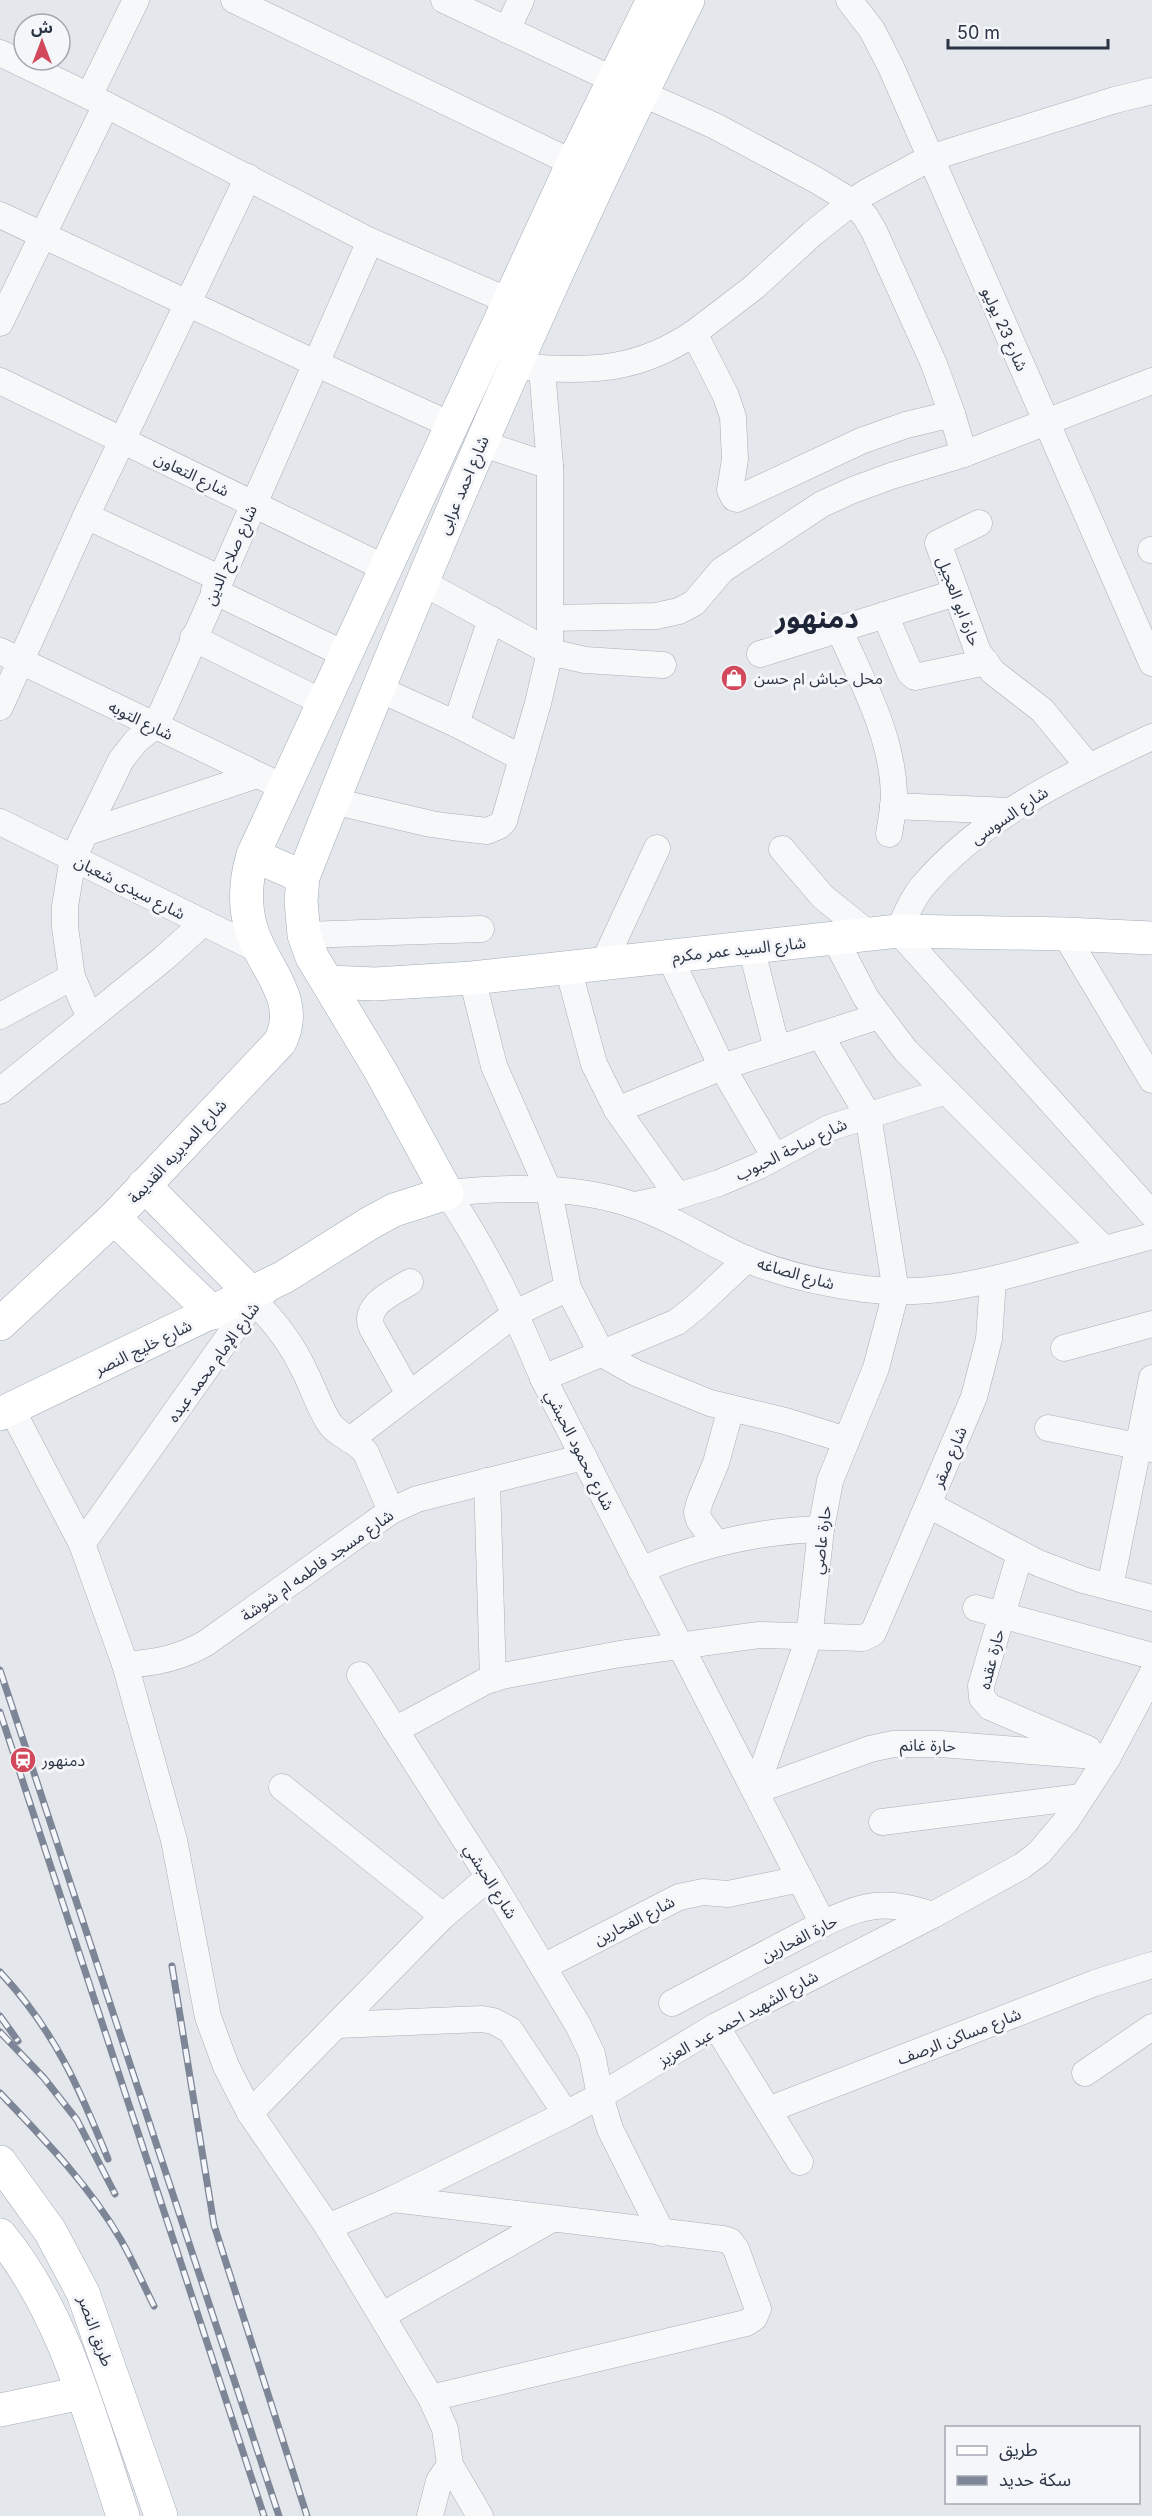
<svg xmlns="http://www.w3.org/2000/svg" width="1152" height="2516" viewBox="0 0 1152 2516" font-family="Inter,'Noto Sans Arabic',sans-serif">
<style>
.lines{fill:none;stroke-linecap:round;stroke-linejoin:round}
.minor-casing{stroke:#a9aeb7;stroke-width:27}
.major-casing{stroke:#a3abb8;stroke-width:34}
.minor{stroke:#f7f8fa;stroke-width:26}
.major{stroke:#fff;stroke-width:33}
.rail-casing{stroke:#7d8696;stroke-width:7}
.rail{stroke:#f4f6f9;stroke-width:4.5;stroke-dasharray:14;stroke-linecap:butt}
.labels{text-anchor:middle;stroke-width:6;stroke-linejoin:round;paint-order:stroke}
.street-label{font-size:16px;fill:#2b3445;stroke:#f4f6f9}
.poi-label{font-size:16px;fill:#2b3445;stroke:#f4f6f9;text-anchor:start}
.town-label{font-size:28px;font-weight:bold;fill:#1d2536;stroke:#f4f6f9}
</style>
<rect width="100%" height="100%" fill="#e4e7ec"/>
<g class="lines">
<defs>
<g id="minor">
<path d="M 234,0 L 573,163"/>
<path d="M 444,0 L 614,80"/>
<path d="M 849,0 L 872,30 L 891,67 L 1152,663"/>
<path d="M 507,30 L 521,0"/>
<path d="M 0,53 L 89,96 L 370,241 L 509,301"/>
<path d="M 1152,91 L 1115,100 L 930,158 L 867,192 L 852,202 L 812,234 L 753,288 L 694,333 L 726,396 L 733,417 L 735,459 L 730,490 L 734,498 L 737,499 L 861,441 L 906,425 L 952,414 L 964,454 L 1152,381"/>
<path d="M 641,93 L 715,126 L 816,180 L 852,202 L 865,216 L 874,231 L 934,364 L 952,414"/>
<path d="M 89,96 L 136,0"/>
<path d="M 0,215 L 315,363 L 451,425"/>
<path d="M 0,323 L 106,105"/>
<path d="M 525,367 C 590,372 638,371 694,333"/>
<path d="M 0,381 L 385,568"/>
<path d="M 480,443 L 550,466"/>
<path d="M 86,516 L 219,578"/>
<path d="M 979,523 L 938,543 L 978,652 L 993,672 L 1042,710 L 1089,767"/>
<path d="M 1151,550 L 1152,550"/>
<path d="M 422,582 L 550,652 L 585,660 L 663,665"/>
<path d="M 214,591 L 344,654"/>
<path d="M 885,615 L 910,673 L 915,677 L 986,662"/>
<path d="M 551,618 L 656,616 L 679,611 L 694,603 L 722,570 L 822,504 L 853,490 L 891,476 L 964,454"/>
<path d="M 839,629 C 862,681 892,735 894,793 C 894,807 891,821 889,834"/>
<path d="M 193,638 L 322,702"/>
<path d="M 0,651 L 283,787"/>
<path d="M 760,654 L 955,593"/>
<path d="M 379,689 L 456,724 L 522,758"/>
<path d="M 0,707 L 86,516 L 248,177"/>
<path d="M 456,724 L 491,619"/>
<path d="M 1152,737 C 1069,776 983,815 922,887 C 912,899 905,917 898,931 L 1152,1214"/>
<path d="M 333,801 L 431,824 L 452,827 L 487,831 L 499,826 L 504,821 L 538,703 L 550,652 L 550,466 L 542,369"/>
<path d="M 893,806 L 1010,811"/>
<path d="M 0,822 L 261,951"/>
<path d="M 85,833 L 257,775"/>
<path d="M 782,849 L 823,897 L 869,934"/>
<path d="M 1065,934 L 1152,1080"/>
<path d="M 304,935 L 481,929"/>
<path d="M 835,939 L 866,998 L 906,1051 L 1104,1249"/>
<path d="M 751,947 L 777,1049"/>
<path d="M 669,956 L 722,1067 L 775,1157"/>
<path d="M 603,964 L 657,848"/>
<path d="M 568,968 L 594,1064 L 617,1110 L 678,1196"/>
<path d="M 472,978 L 494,1066 L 549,1191 L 568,1288 L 602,1354 L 636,1373 L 710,1403 L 785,1421 L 846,1440"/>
<path d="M 0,1016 L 72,977"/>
<path d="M 90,1018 L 72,977 L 65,927 L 65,906 L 73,858 L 121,760 L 136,741 L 154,726 L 163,710 L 370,241"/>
<path d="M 0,1091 L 163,959 L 202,924"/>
<path d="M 617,1110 L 722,1067 L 879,1016"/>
<path d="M 635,1205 L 678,1196 L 719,1183 L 759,1166 L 829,1128 L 946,1091"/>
<path d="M 255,1302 C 275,1322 292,1344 304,1370 C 313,1387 319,1408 330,1424 C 340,1437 357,1440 366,1453 L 391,1511"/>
<path d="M 1064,1348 L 1152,1324"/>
<path d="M 543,1378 L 677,1322 L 697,1306 L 747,1259"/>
<path d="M 409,1394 L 372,1328 C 362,1305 394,1292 410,1282"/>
<path d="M 12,1410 L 82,1544 L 125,1664 L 174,1840 L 208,2017 L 226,2066 L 250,2113 L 328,2227 L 431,2398 L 445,2429 L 450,2465 L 480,2516"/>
<path d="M 1048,1428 L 1152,1449"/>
<path d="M 350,1440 L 516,1313 L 568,1288"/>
<path d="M 487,1481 L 493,1679"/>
<path d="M 929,1505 L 1038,1563 L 1083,1580 L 1152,1598"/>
<path d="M 716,1543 L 699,1520 L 697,1512 L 700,1501 L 716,1463 L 731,1408"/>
<path d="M 82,1544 L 244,1315 L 269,1288"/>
<path d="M 1020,1554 L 981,1686 L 982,1698 L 990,1707 L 1088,1749"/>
<path d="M 641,1570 C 700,1544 757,1531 821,1529"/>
<path d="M 1110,1587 L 1152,1378"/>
<path d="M 976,1608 L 1152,1656"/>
<path d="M 125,1664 C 155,1664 180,1658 206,1643 L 391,1511 L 417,1499 L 584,1457"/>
<path d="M 360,1675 L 489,1877 L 578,2025 L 592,2054 L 600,2096 L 610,2129 L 662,2233"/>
<path d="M 395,1730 L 486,1681 L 502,1676 L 620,1654 L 759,1635 L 863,1638 L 873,1633 L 974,1397 L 989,1339 L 993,1280"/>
<path d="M 282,1787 L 443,1916"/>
<path d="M 755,1791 L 805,1649 L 811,1621 L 821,1529 L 830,1481 L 876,1368 L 896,1292 L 868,1115 L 820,1035"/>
<path d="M 755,1791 L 870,1749 L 893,1744 L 940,1744 L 1108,1757"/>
<path d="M 882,1822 L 1081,1797"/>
<path d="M 823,1924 L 543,1378 C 516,1313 487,1252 447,1193 C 509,1187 577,1185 636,1206 C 675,1219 709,1243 746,1259 C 784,1275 825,1284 865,1289 C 927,1297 983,1283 1043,1266 C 1079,1256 1116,1246 1152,1236"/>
<path d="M 543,1967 L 679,1897 L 703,1892 L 728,1894 L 800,1879"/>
<path d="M 672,2003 C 710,1983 748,1963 786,1943 C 814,1929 844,1910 875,1906 C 896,1904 914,1909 933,1915"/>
<path d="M 337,2025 L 482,2019 L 493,2021 L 510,2030 L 566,2114"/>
<path d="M 716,2026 L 800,2162"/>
<path d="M 1085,2073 L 1152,2027"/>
<path d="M 768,2110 L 1095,1983 L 1152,1965"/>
<path d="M 250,2113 L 443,1916 L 489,1877"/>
<path d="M 393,2199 L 723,2239 L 730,2241 L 736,2249 L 758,2309 L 754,2318 L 746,2323 L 431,2398"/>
<path d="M 328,2227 L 393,2199 L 566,2114 L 600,2096 L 716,2026 L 933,1915 L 1022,1866 L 1039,1853 L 1067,1820 L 1108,1757 L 1152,1674"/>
<path d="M 383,2315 L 552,2219"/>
<path d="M 430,2516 L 439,2481 L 450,2465"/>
</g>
<g id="major">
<path d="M 253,855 L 303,877"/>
<path d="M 328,982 L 375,984 L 472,978 L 898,931 L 1065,934 L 1152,938"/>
<path d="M 144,1185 L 251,1293"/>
<path d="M 114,1218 L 213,1313"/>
<path d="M 0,1324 L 114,1218 L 280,1042 C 302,998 262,968 251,928 C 244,904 246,878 253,855 L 573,163 L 653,0"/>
<path d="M 0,1414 L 284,1277 L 370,1223 L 394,1210 L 447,1193 L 380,1070 L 312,957 L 304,935 L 301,901 L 303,877 C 420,580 544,285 688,0"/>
<path d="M 0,2162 L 50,2231 L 83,2293 L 161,2516"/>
<path d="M 0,2235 C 65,2314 91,2421 123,2516"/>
<path d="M 0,2410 L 81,2393"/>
</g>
</defs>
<!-- minor casing -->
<use href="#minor" class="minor-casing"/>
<!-- major casing -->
<use href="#major" class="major-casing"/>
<!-- minor -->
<use href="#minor" class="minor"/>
<!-- major -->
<use href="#major" class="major"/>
<defs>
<g id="rail">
<path d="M 0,1670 L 279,2516"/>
<path d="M 0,1712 L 264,2516"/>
<path d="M 172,1966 L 214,2225 L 307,2516"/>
<path d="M 0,1972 C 54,2030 79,2087 108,2159"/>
<path d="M 0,2016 L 18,2041"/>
<path d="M 0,2032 L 44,2078 L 77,2120 L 115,2194"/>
<path d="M 0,2093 C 43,2138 89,2185 121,2240 C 133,2261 143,2284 154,2306"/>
</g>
</defs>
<!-- rail casing -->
<use href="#rail" class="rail-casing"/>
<!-- rail -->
<use href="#rail" class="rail"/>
</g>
<!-- icons -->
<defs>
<symbol id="shop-disc" viewBox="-11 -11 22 22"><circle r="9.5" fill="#d1495b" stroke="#f4f6f9"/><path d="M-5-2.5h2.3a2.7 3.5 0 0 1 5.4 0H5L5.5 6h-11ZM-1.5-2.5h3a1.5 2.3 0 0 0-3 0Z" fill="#fff"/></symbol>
<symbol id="station-disc" viewBox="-11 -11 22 22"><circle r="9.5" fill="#d1495b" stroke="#f4f6f9"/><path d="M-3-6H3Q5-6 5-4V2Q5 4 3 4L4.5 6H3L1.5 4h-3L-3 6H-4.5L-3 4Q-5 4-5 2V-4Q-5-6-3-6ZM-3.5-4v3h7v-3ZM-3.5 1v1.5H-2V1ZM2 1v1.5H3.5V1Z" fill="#fff"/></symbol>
</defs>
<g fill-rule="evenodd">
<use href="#shop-disc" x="719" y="663" width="30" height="30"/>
<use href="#station-disc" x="8" y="1745" width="30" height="30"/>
</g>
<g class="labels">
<!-- street labels -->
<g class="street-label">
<text transform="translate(1005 329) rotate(66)" y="6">شارع 23 يوليو</text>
<text transform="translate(192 474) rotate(26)" y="6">شارع التعاون</text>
<text transform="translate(463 485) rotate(-67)" y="6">شارع احمد عرابى</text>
<text transform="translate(230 555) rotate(-66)" y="6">شارع صلاح الدين</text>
<text transform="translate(959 601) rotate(69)" y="6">حارة ابو العجيل</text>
<text transform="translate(141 720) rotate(26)" y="6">شارع التوبه</text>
<text transform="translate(1009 815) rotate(-34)" y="6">شارع السوسى</text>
<text transform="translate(130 887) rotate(27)" y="6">شارع سيدى شعبان</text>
<text transform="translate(739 949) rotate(-6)" y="6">شارع السيد عمر مكرم</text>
<text transform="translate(791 1149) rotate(-26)" y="6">شارع ساحة الحبوب</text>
<text transform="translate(177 1151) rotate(-47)" y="6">شارع المديريه القديمة</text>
<text transform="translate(796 1273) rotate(16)" y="6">شارع الصاغه</text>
<text transform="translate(143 1347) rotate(-26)" y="6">شارع خليج النصر</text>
<text transform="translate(213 1362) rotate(-54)" y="6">شارع الإمام محمد عبده</text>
<text transform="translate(580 1450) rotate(63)" y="6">شارع محمود الحبشي</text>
<text transform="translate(949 1457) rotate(-67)" y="6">شارع صقر</text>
<text transform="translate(821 1540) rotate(-83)" y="6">حارة عاصي</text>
<text transform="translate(317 1565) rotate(-35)" y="6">شارع مسجد فاطمه ام شوشة</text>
<text transform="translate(991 1659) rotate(-76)" y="6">حارة عقده</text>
<text transform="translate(928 1745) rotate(1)" y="6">حارة غانم</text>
<text transform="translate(491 1881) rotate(58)" y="6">شارع الحبشي</text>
<text transform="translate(634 1920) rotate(-27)" y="6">شارع الفحارين</text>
<text transform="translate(799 1938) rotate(-27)" y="6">حارة الفحارين</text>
<text transform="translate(738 2018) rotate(-29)" y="6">شارع الشهيد احمد عبد العزيز</text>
<text transform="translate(959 2036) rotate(-21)" y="6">شارع مساكن الرصف</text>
<text transform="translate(96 2331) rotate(70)" y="6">طريق النصر</text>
</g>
<!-- poi labels -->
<g class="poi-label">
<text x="754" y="684">محل حباش ام حسن</text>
<text x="42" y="1766">دمنهور</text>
</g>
<!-- town labels -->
<g class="town-label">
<text x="817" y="628">دمنهور</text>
</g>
</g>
<!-- legend -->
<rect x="945" y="2426" width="195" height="78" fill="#f4f6f9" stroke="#a4a8b1" stroke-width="1.5"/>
<rect x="957" y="2446" width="30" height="9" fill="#ffffff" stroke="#a4a8b1" stroke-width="1.5"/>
<text x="999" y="2456" font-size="18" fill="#2b3445">طريق</text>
<rect x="957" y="2476" width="30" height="9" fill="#7d8696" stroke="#a4a8b1" stroke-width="1.5"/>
<text x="999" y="2486" font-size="18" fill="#2b3445">سكة حديد</text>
<!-- north arrow -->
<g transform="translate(42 42)"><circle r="28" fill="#f4f6f9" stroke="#a4a8b1" stroke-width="1.5"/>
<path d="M0-4.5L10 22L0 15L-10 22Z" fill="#d1495b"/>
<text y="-9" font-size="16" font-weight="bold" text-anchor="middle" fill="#2b3445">ش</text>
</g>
<!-- scale -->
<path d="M948 39v9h160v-9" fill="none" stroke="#2b3445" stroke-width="3"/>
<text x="957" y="39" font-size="18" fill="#2b3445" stroke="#f4f6f9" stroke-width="4.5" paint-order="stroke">50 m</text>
</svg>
